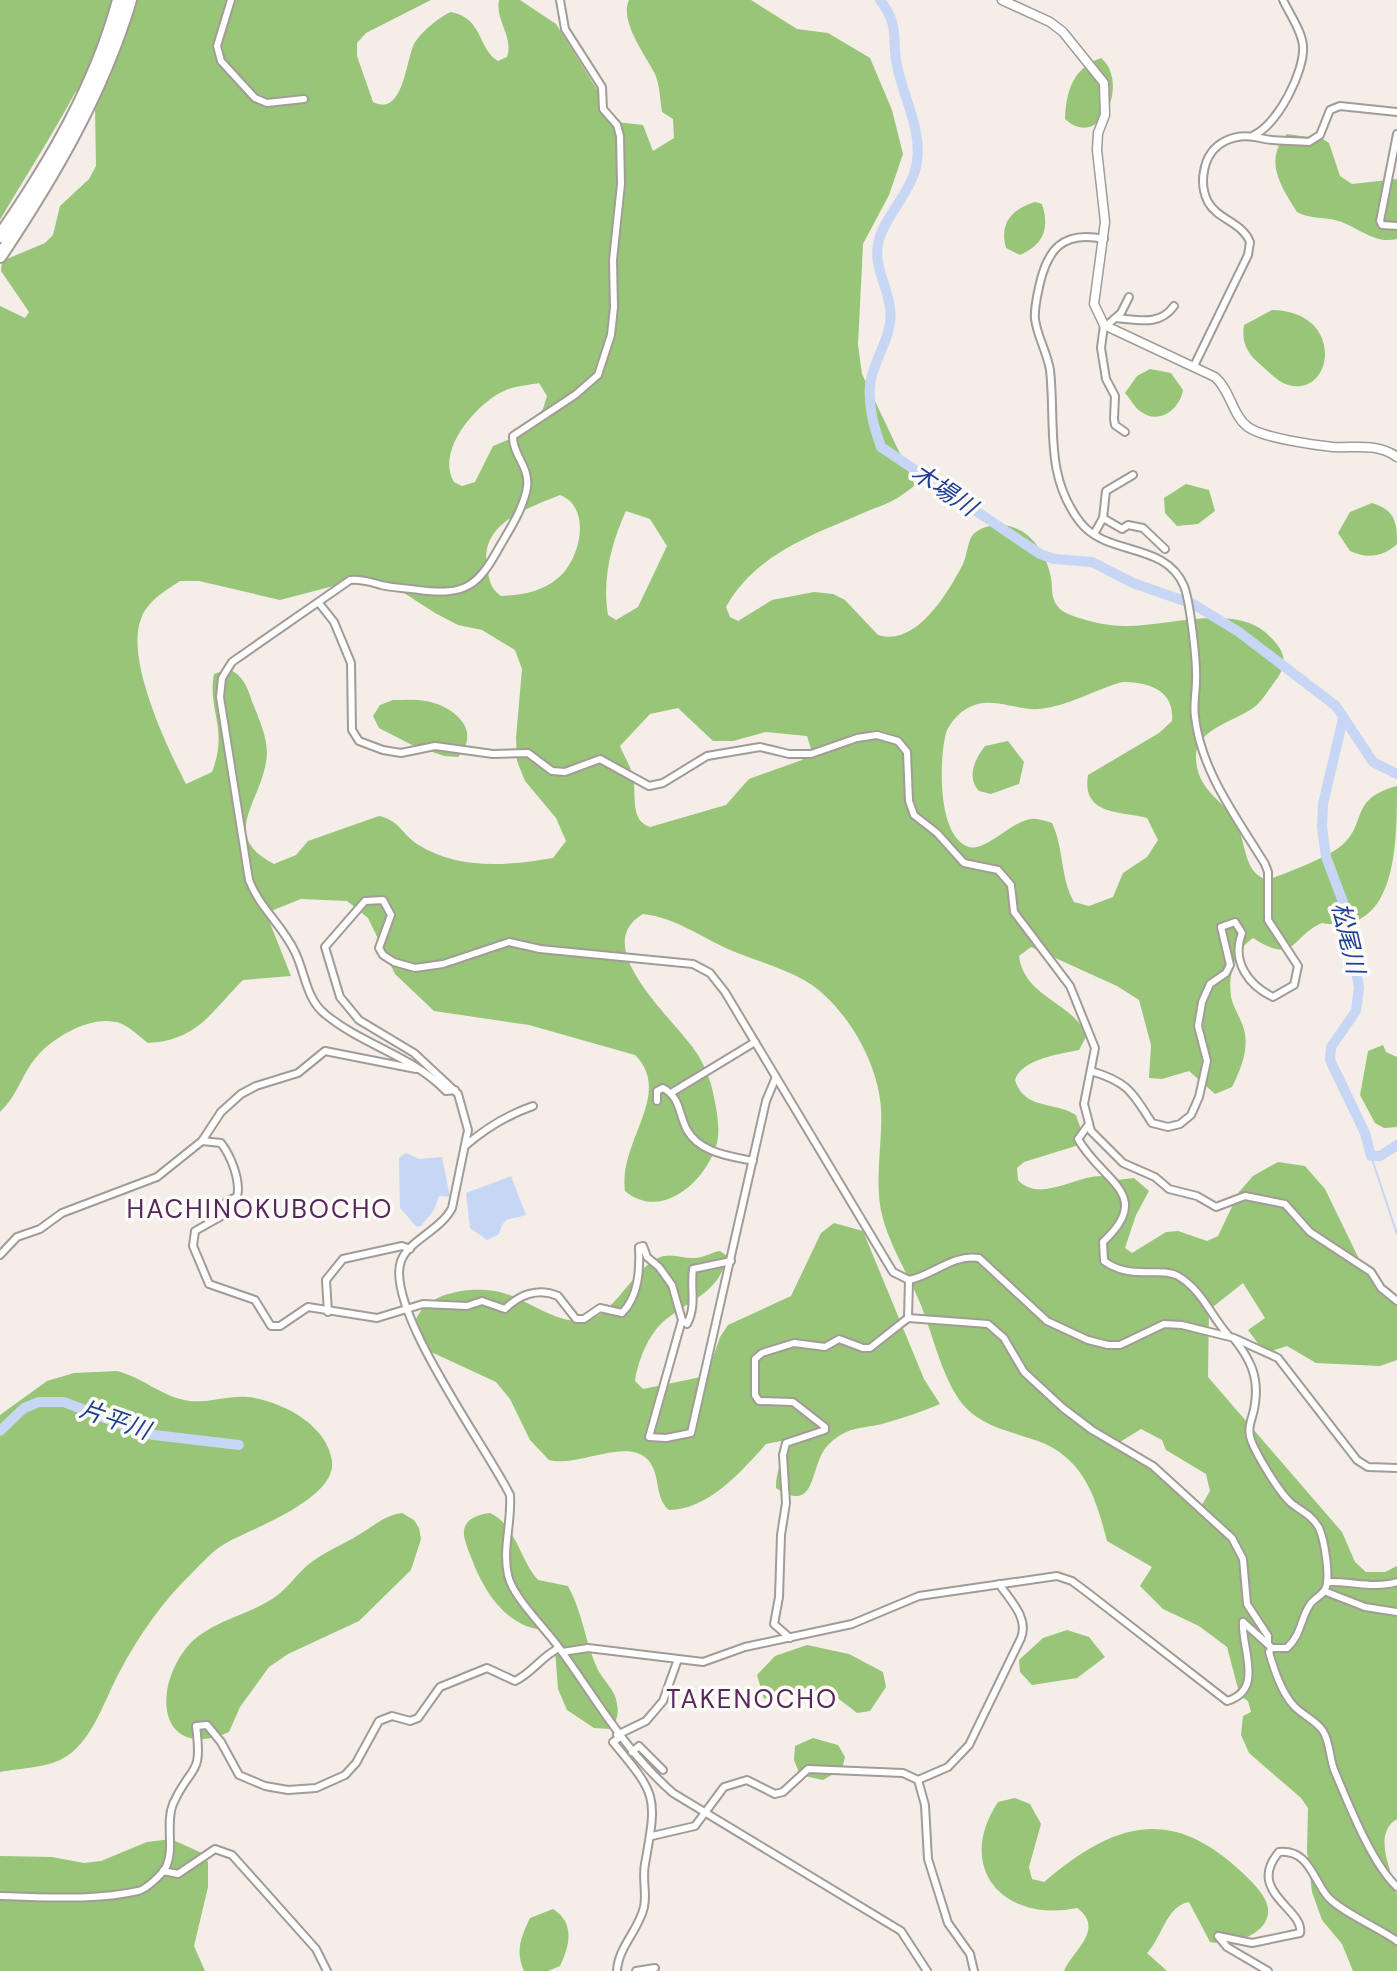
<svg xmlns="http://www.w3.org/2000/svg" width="1397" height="1971" viewBox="0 0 1397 1971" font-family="'DM Sans','Noto Sans JP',sans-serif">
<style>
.forest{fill:#98c578;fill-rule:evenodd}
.water{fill:#c6d6f4}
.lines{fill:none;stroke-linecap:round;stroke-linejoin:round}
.stream{stroke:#c6d6f4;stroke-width:2}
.river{stroke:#c6d6f4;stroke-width:10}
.minor-casing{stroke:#a29b96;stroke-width:10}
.tertiary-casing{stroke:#a29b96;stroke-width:11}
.motorway-casing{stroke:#a29b96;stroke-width:16}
.minor{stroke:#fff;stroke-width:6}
.tertiary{stroke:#fff;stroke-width:8}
.motorway{stroke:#fff;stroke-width:12}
.labels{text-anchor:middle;stroke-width:7;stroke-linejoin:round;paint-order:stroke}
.water-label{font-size:24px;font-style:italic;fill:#1c4093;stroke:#fffbf9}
.quarter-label{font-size:26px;letter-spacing:2px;fill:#55285b;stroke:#fffbf9}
</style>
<rect width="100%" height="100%" fill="#f5ede8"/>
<!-- forest -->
<g class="forest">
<path d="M 0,0 L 431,0 L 366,33 L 357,43 L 357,56 L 373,102 C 403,118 406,60 414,44 C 421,32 439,17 451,12 C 484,19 477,48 498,61 L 507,57 C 514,36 495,21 499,0 L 520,0 L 556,24 L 598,91 L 599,110 L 608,121 L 643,125 L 653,151 L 674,138 L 673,119 L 662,112 C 660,100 660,85 655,74 C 646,56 619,21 629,0 L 751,0 L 797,29 L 828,33 L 870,58 L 892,110 L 903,154 L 889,195 L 863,244 L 858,345 L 862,374 L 915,485 C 890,506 882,504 854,517 C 804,538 754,557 726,607 L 730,617 L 738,621 L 772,600 L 814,592 L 833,594 L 845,600 L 878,635 C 916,647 947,594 962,566 C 967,557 967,544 972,536 C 975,531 984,527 990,526 C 1023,519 1046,549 1051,578 C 1053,589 1050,598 1059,608 C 1063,613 1076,617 1083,619 C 1095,623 1111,626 1124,626 C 1165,627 1231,604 1265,632 C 1282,647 1291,660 1276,680 C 1270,688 1264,698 1257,705 C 1239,721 1194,728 1196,758 C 1197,792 1225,800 1236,823 C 1247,844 1243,872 1267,880 C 1287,873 1326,858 1341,846 C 1368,824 1348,799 1397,786 C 1397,845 1397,937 1322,923 C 1291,936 1296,966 1253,938 C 1234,951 1228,975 1231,997 C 1234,1010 1243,1021 1245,1034 C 1248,1052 1240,1071 1232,1087 L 1215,1094 L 1189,1071 L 1162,1079 L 1149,1078 L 1151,1045 L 1139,1000 L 1117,986 L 1031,947 L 1019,956 C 1024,997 1072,1002 1087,1035 L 1079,1050 C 1060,1054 1021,1059 1015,1080 C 1024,1110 1054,1101 1076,1115 L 1083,1135 L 1079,1145 L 1024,1162 L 1017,1168 L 1018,1180 C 1044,1208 1088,1163 1117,1180 L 1134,1178 L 1149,1191 L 1136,1215 L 1125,1248 L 1132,1253 L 1166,1232 L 1178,1231 L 1207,1241 L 1218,1236 L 1239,1192 L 1253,1176 L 1278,1162 L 1305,1166 L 1325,1189 L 1360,1261 L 1397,1300 L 1397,1360 L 1380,1366 L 1316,1363 L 1287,1346 L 1265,1353 L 1248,1330 L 1265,1318 L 1243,1283 L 1209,1310 L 1208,1377 L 1342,1532 L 1355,1562 L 1366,1572 L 1385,1572 L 1397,1566 L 1397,1819 C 1371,1834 1393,1873 1397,1895 C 1397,1918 1397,1947 1397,1971 L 1353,1971 L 1342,1944 L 1322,1920 L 1312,1892 L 1307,1851 L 1308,1808 L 1301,1798 L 1249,1753 L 1241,1735 L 1243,1716 L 1251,1712 L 1248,1701 L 1240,1696 L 1227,1647 L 1199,1626 L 1163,1609 L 1140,1586 L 1152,1567 L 1107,1541 C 1096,1498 1084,1458 1038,1441 C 1013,1432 986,1428 966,1408 C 946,1387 935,1344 925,1316 C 914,1284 892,1251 883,1219 C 873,1184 883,1144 881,1108 C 878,1061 844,1003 804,980 C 782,968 758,961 735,952 C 703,939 678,918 643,914 C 586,947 679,1023 698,1055 C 703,1063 708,1075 711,1084 C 715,1101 721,1126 717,1143 C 707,1180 662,1222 625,1191 C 618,1141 674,1094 635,1055 L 529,1025 L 434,1011 L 395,974 L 368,918 L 347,901 L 301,899 L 266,913 L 291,976 L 243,980 C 210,1013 198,1040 148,1043 C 140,1037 131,1028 122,1024 C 95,1013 57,1035 39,1054 C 22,1072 19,1094 0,1112 L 0,306 L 25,318 L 29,312 L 1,271 L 2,261 L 45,243 L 53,235 L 60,206 L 89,179 L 96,166 L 95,108 L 76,91 C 52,136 25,177 0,220 ZM 539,383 L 547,396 L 543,409 L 522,434 L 493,446 L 475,482 L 462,486 L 454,482 C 435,451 477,402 506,390 C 516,386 529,385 539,383 ZM 560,495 C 592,507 581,559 558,578 C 542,592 521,595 501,596 C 490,588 490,581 487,568 C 479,523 526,509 560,495 ZM 626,511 L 650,519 L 667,546 L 638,607 L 616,620 L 608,615 C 602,580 611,543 626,511 ZM 180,581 L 199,581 L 280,600 L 345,583 L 390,584 L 435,613 L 458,625 L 482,630 L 515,650 L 522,669 L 516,738 L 517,761 L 525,781 L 556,818 L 566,841 L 553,858 C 507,866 458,870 417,844 C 402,834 399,820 379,816 L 308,841 L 296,855 L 274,864 C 220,836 259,805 266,762 C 270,743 260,721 253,704 C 248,689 244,676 229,669 L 214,674 C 207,710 229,728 212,772 L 186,784 C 167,747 125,659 141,619 C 147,601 165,591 180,581 ZM 1122,682 C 1147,682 1175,689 1172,721 L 1159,733 L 1088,775 C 1081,817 1124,811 1147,818 L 1158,840 L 1147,857 L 1123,873 L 1113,897 L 1089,906 L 1074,902 C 1060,877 1064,848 1052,823 C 1045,821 1037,818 1031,819 C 1010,822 986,852 969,847 C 937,837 939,760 946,733 C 949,724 958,714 966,709 C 991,694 1015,711 1040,709 C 1068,706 1094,690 1122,682 ZM 678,708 L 713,741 L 733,741 L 766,732 L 807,736 L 811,749 L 802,760 L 749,779 L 726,805 L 650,827 C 629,820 637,794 633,777 C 631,767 624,756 620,746 L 650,714 ZM 1141,1429 L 1162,1440 L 1166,1450 L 1206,1474 L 1210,1491 L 1200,1508 L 1120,1442 Z"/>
<path d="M 1101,58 C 1130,82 1101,152 1065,119 C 1066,91 1073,68 1101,58 Z"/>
<path d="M 1287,134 L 1323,139 L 1329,143 L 1340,176 L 1352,184 L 1397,179 L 1397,239 C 1374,245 1356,225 1335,220 C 1322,217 1310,219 1297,212 C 1281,186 1263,161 1287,134 Z"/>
<path d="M 1035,202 L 1042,204 C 1050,229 1043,245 1020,255 L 1006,248 C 999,223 1012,209 1035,202 Z"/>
<path d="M 1272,310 C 1346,311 1334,398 1288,385 C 1278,382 1270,373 1262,366 C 1248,354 1241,344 1244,325 Z"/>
<path d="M 1150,369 L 1171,373 L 1183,390 C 1180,409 1159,426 1140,411 C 1134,407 1130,398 1125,393 L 1137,376 Z"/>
<path d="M 1186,484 L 1209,490 L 1215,511 L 1198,524 L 1177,526 L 1165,513 L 1164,498 Z"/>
<path d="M 1372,503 C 1395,510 1397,522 1397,544 C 1383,557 1367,559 1350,551 L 1338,533 L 1350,512 Z"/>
<path d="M 393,700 C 404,700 416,699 426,701 C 454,706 483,731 458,757 L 444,756 L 412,745 L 379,728 L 373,716 L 380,705 Z"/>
<path d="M 1008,741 L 1024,762 L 1019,784 L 991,794 L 979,791 C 966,777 975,759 985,746 Z"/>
<path d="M 1383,1045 L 1386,1052 L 1397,1057 L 1397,1127 L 1384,1128 L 1375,1123 L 1360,1095 L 1368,1051 Z"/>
<path d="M 834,1223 L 863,1231 L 924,1379 L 940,1404 C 924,1411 906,1417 889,1422 C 864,1430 850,1424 829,1444 C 808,1464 819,1516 776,1488 C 775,1473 785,1456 781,1441 L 766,1444 C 742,1471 708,1510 669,1510 C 654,1497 661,1476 649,1461 C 629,1436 577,1468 549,1460 L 530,1440 L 510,1399 L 496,1382 L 429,1351 L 414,1326 C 420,1294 466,1286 495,1291 C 523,1296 546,1318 575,1321 C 610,1326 629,1272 658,1258 C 672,1252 681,1259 695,1258 C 703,1258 712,1252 720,1251 L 727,1256 C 720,1293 689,1300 664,1321 C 648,1335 638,1361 635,1381 L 643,1389 L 701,1377 L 710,1366 L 720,1337 L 728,1325 L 791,1296 L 821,1233 Z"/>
<path d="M 117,1371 C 142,1377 164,1398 190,1401 C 209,1403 229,1395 248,1397 C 281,1401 327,1424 332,1461 C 337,1498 254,1528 228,1542 C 215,1548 202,1563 192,1573 C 163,1601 139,1635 120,1671 C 105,1698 94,1738 67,1756 C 50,1768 20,1768 0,1772 L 0,1415 L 47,1381 L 74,1373 Z"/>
<path d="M 402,1513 L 414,1520 L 419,1528 L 421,1539 L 411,1570 L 359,1621 L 288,1654 L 269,1667 L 240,1707 L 229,1732 C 163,1761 151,1696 184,1651 C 206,1620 250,1617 279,1594 C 290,1585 298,1573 309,1564 C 325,1551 343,1545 360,1534 C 374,1526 385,1515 402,1513 Z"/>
<path d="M 490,1513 C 516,1525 520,1560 538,1580 L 568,1586 C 583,1613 585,1643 598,1670 C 604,1681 616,1691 617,1704 C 619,1714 617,1722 609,1729 L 594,1728 L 567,1710 L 558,1689 L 555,1650 L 545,1630 C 506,1628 483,1590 471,1557 C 468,1549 463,1538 464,1530 C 466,1518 480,1514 490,1513 Z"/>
<path d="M 1067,1630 L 1089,1637 L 1105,1657 L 1077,1678 L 1032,1685 L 1020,1672 L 1019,1660 L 1043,1638 Z"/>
<path d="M 807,1645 L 849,1654 L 883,1672 L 886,1687 L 870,1711 L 857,1713 L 839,1699 L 806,1688 L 764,1699 L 757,1675 L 775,1656 Z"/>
<path d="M 813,1738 L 838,1745 L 845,1757 L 842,1769 L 823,1780 L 800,1775 L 794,1760 L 795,1746 Z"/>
<path d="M 1015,1798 L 1030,1804 L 1041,1824 L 1029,1867 L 1032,1879 L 1044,1882 C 1109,1827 1165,1804 1235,1866 C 1246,1876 1266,1893 1268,1908 C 1271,1936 1229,1946 1210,1942 L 1189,1902 C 1166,1906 1162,1938 1147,1953 L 1167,1971 L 1064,1971 C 1072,1951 1106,1929 1077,1908 C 1005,1923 954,1869 998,1802 Z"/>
<path d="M 171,1839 L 202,1853 L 208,1862 L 208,1887 L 194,1946 L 205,1971 L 0,1971 L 0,1856 L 52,1857 L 84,1863 L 101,1861 L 147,1842 Z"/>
<path d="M 553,1909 C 575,1923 570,1945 560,1966 L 548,1971 L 524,1971 C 515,1951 521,1937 530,1918 Z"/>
</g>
<!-- water -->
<g class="water">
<path d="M 406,1153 L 419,1159 L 442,1157 L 450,1197 L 439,1196 L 434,1210 L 421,1226 L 417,1227 L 400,1208 L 399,1158 Z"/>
<path d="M 511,1176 L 526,1215 C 511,1220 504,1215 499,1234 L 487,1240 L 470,1228 L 466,1193 Z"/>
</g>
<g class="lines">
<!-- stream -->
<path class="stream" d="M 1371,1156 L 1397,1234"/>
<!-- river -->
<g class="river">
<path d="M 880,0 C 902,29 890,40 898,70 C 906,104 926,139 914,174 C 906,197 884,219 879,240 C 872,264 887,284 890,308 C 894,337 873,358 870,385 C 868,407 874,427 881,447 L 1040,554 L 1054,559 L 1092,562 L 1133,583 L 1193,604 L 1239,632 L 1336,706 L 1373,762 L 1397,774"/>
<path d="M 1343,719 L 1323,804 L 1322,827 L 1326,857 L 1343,902 L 1359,987 L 1356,1011 L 1331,1047 L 1330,1060 L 1365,1133 L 1371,1156 L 1380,1156 L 1397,1145"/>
<path d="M 0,1431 L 24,1408 L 39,1402 L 64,1402 L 146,1434 L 239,1445"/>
</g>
<defs>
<g id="minor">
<path d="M 231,0 L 217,46 L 221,61 L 255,98 L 267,103 L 304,99"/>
<path d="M 1397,134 L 1380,221 L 1382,225 L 1397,226"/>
<path d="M 1254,135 C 1278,124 1305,71 1303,46 C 1302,31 1289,13 1283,0"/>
<path d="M 1116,318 C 1139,320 1160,326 1174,306"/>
<path d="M 1104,325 L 1101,348 L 1106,379 L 1115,396 L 1114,419 L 1115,425 L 1125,432"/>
<path d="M 1106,326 L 1121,313 L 1129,297"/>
<path d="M 1194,366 L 1248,255 L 1250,242 C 1242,222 1218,220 1208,202 C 1203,192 1202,181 1204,171 C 1209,142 1235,132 1260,138 C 1275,142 1293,140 1309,142 L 1320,135 L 1330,110 L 1340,106 L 1397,112"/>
<path d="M 1103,518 L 1122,529 L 1128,525 L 1143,528 L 1165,549"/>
<path d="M 1094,534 L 1103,518 L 1106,491 L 1133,475"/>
<path d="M 319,603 L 334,622 L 351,663 L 352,730 L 359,741 L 383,750 L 401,753 L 435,746 L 493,754 L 528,753 L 552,771 L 565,772 L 600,759 L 649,786 L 663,783 L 707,756 L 760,747 L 789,754 L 811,754 L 857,738 L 877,735 L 898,741 L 907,752 L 909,801 L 914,815 L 937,833 L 964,863 L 998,870 L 1011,885 L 1014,912 L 1070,986 L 1095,1048 L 1084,1104 L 1091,1131 L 1123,1163 L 1155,1177 L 1169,1189 L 1197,1196 L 1216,1207 L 1245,1196 L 1285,1204 L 1310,1232 L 1371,1272 L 1381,1288 L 1397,1301"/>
<path d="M 1091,1071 C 1128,1082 1132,1092 1152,1123 L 1168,1127 L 1180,1124 L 1191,1115 L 1199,1097 L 1207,1061 L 1198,1026 L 1202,1002 L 1210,984 L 1226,973 L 1230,965 L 1221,927 L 1235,922 L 1242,933 C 1231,961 1248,985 1273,997 L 1294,985 L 1298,966 L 1268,920 L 1268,872 L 1265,864 C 1237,818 1201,771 1195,717 C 1193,706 1196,693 1196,680 C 1197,663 1190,601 1184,586 C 1165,541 1107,557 1080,522 C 1044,475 1056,424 1050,370 C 1047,352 1037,336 1035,319 C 1034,309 1037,297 1039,287 C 1047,250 1062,230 1104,239"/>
<path d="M 455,1090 L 446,1091 C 413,1056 362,1045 325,1014 C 306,999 305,972 295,952 C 283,926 259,907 249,880 L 220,697 L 222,678 L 232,662 L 350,580 C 362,579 370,582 381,585 C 393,588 407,588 419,590 C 466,596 478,586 500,546 C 510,529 524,507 527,487 C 530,467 512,454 513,436 L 575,395 L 598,375 L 611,335 L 614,307 L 613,260 L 621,184 L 620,136 L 617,125 L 603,109 L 602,87 L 565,29 L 560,0"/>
<path d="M 671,1093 L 755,1042"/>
<path d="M 657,1101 L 657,1091 L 663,1088 C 681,1098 678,1113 687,1130 C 700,1153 730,1156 753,1161"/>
<path d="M 1089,1124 L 1078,1139 C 1102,1182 1155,1194 1103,1242 L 1104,1261 C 1131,1281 1160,1266 1178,1276 C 1202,1290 1211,1316 1228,1335"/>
<path d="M 202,1141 L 221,1143 C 231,1156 241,1181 237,1197 L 227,1201 L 220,1217 L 195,1231 L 193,1246 L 209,1284 L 255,1300 L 271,1326 L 280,1326 L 308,1307 L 377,1318 L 423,1304 L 467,1306 L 482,1301 L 505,1309 C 519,1295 538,1287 558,1296 L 576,1319 L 584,1319 L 600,1308 L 622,1313 C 639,1296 640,1269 639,1247 L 643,1246 L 647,1257 L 659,1267 L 672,1285 L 682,1320 L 649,1437 L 666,1438 L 691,1433 L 766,1101 L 776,1077"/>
<path d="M 465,1146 C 486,1128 507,1115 533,1106"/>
<path d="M 0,1255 L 17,1237 L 40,1229 L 62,1213 L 157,1177 L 202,1141 L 221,1112 L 241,1094 L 256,1086 L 298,1073 L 325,1051 L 416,1069"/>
<path d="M 328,1312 L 326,1280 L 343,1259 L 402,1246 L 410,1249"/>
<path d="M 908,1318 L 909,1280"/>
<path d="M 682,1320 L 687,1324 C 697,1306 690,1287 693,1269 L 731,1261"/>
<path d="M 1235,1340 C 1250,1359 1259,1377 1255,1403 C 1254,1417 1246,1426 1251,1440 C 1257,1456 1279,1492 1291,1503 C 1301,1511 1312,1515 1319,1528 C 1324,1539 1332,1581 1324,1591 C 1320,1597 1313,1599 1309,1606 C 1300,1621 1301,1635 1287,1648 L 1272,1648 L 1243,1622"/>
<path d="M 1327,1582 C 1350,1581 1374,1589 1397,1582"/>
<path d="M 1324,1591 L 1365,1607 L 1397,1612"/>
<path d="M 790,1638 L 774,1624 L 779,1597 L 781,1535 L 786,1503 L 783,1455 L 786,1443 L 825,1430 L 825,1427 L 793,1402 L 759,1401 L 755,1395 L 755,1359 L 762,1353 L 794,1343 L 825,1347 L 839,1339 L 863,1348 L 870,1348 L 908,1318 L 988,1324 L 1004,1338 L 1024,1372 L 1063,1408 L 1092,1430 L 1153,1466 L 1232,1538 L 1243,1559 L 1247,1604 L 1268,1636 L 1268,1644"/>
<path d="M 1272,1648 L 1269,1652 C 1274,1670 1281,1692 1294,1706 C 1302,1715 1316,1720 1323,1731 C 1331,1744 1329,1759 1335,1772 C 1349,1805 1372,1864 1397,1887"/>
<path d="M 562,1652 L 588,1648 L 703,1662 L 745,1647 L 852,1624 L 919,1596 L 1057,1576 L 1072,1581 L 1088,1593 L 1227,1701 C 1265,1690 1241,1648 1243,1622"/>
<path d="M 617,1735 L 646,1721 L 663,1701 L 678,1659"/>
<path d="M 632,1752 L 639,1746 L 663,1770"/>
<path d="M 918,1780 L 948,1767 L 969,1745 L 1021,1638 C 1029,1618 1010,1600 999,1584"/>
<path d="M 652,1836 L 695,1826 L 724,1787 L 747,1780 L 775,1794 L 783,1792 L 808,1769 L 903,1773 L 918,1780 L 925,1805 L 928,1859 L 948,1923 L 970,1954 L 974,1971"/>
<path d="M 163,1871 L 178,1874 L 215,1849 L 232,1855 L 316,1949 L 327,1971"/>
<path d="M 0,1896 C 45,1897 94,1901 138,1891 C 147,1889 162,1874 166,1867 C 175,1848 165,1823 173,1804 C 191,1763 203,1779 196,1726 L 207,1725 L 221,1742 L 239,1775 L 265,1786 L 288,1790 L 316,1788 L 345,1775 L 356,1763 L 379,1721 L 392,1716 L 410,1721 L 418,1718 L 440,1687 L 487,1668 L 515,1681 C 532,1673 542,1656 559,1648"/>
<path d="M 617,1971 C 618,1947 639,1930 644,1907 C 647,1893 642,1878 645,1864 C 657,1796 658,1796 613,1742 L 619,1738"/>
<path d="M 636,1971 L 655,1968"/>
<path d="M 927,1971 L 901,1931 L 673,1793 C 623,1749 596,1698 557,1645 C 544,1627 512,1596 508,1575 C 502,1549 512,1522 510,1495 C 487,1448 384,1308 401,1261 C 408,1241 441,1230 452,1208 L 468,1130 L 458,1094 L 414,1053 L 359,1020 L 340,997 L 325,947 L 365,901 L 383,900 L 391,915 L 379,948 L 383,955 L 394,962 L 415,968 L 443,964 L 509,942 L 540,949 L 693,964 L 710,973 L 725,992 L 893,1272 L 909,1280 C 934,1275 952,1254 979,1258 L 1047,1321 L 1088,1340 L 1108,1345 L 1120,1345 L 1164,1324 L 1182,1325 L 1234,1338 L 1278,1358 L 1357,1460 L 1368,1467 L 1397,1468"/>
<path d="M 1268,1971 L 1227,1947 L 1218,1936 L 1252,1943 L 1300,1933 C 1305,1909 1245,1892 1279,1852 C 1309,1849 1313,1880 1328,1897 C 1340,1911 1379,1928 1397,1941"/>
</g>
<path id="tertiary" d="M 1002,0 L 1050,22 L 1063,32 L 1104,83 L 1105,115 L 1098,133 L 1097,150 L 1105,222 L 1094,304 L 1104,325 L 1215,377 C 1231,391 1232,415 1248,427 C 1263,438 1314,445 1333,447 C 1356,448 1378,443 1397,457"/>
<g id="motorway">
<path d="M 0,236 C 50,164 96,86 119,0"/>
<path d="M 0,256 C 54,175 102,93 130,0"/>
</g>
</defs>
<!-- minor casing -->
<use href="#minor" class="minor-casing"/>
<!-- tertiary casing -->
<use href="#tertiary" class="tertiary-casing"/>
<!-- motorway casing -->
<use href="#motorway" class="motorway-casing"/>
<!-- minor -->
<use href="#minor" class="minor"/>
<!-- tertiary -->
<use href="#tertiary" class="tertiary"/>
<!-- motorway -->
<use href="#motorway" class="motorway"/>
</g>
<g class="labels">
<!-- water labels -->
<g class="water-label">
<text transform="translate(944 490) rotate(34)" y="8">木場川</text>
<text transform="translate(1348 938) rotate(77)" y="8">松尾川</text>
<text transform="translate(115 1420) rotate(19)" y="8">片平川</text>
</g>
<!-- quarter labels -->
<g class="quarter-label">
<text x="260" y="1218">HACHINOKUBOCHO</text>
<text x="752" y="1708">TAKENOCHO</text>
</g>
</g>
</svg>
